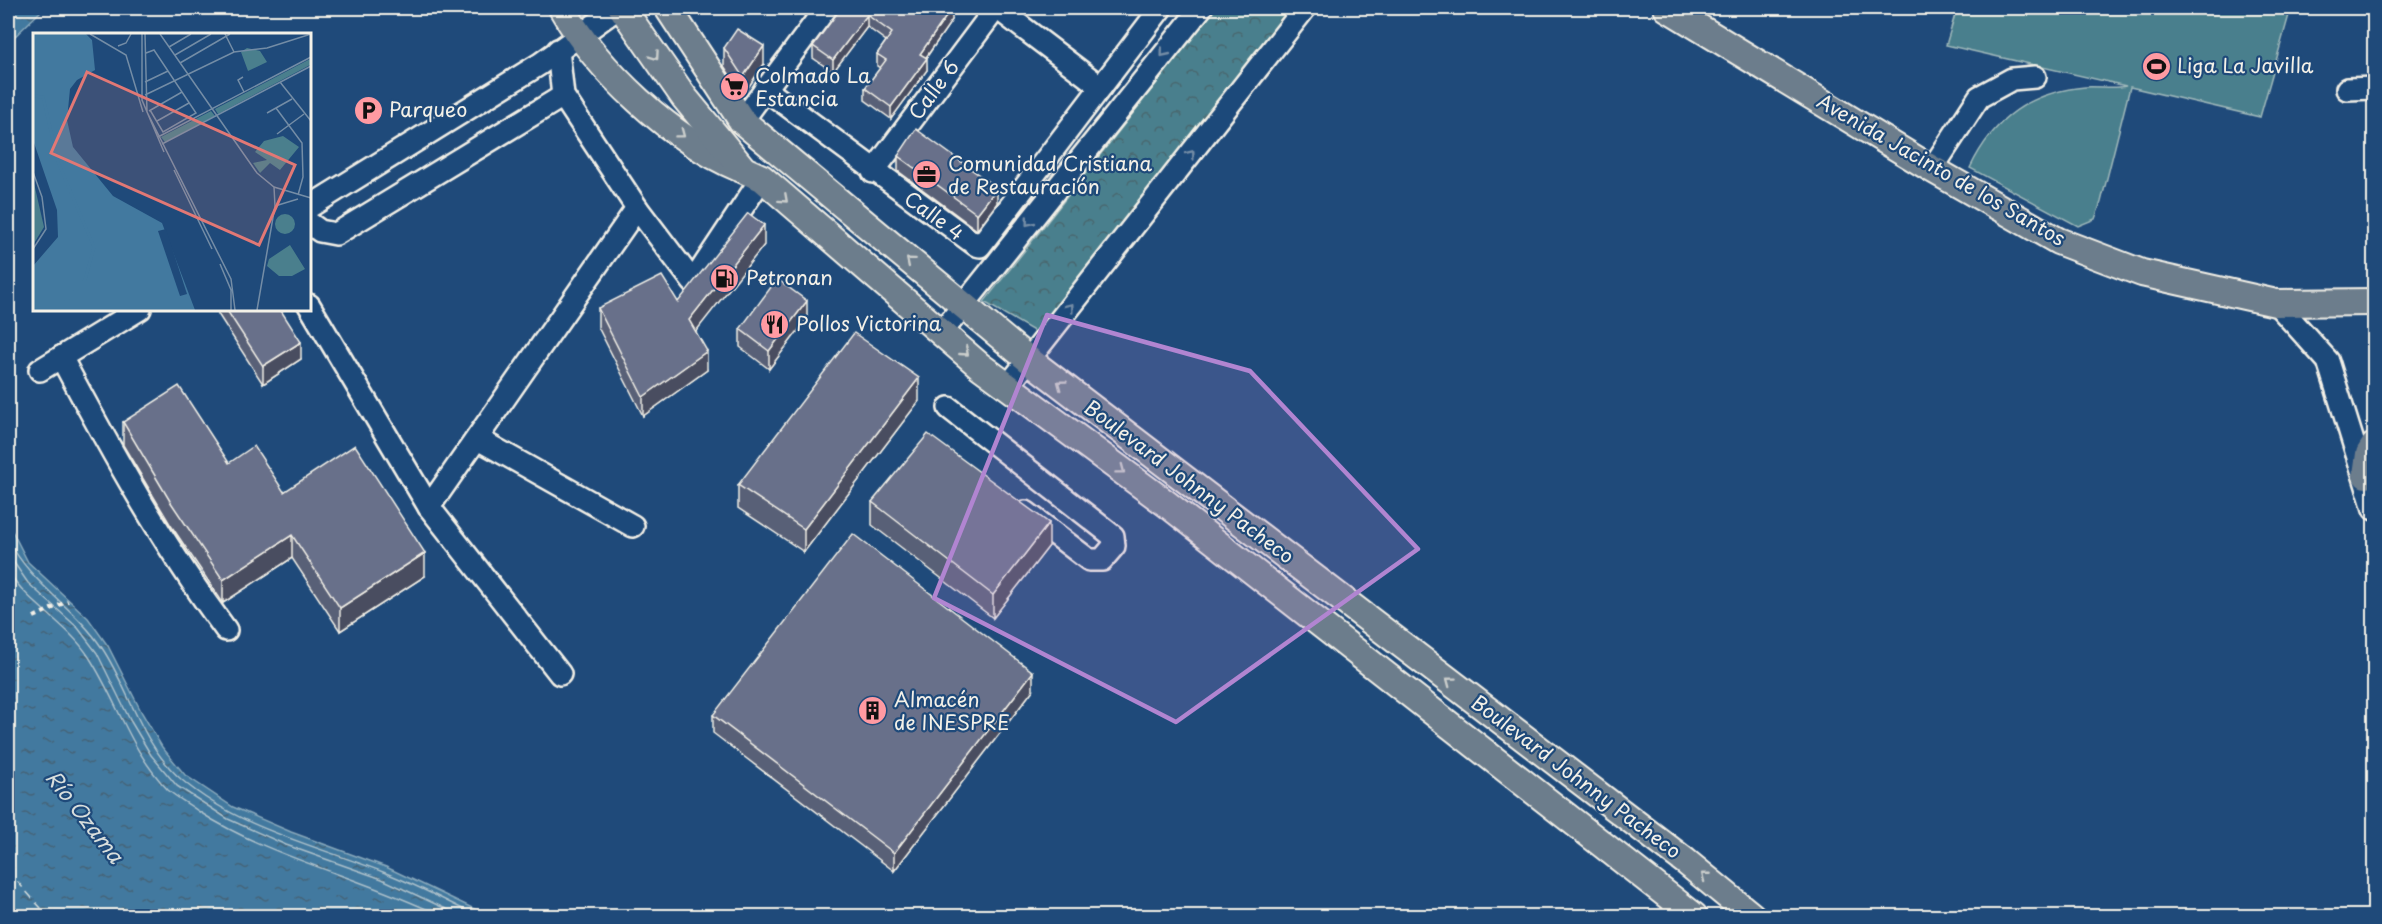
<svg xmlns="http://www.w3.org/2000/svg" width="2382" height="924" viewBox="0 0 2382 924" font-family="'Playpen Sans',sans-serif">
<style>
.park{fill:url(#park-crowns);stroke:#9fb8ba;stroke-width:1.5}
.pitch{fill:#4a7f8d;stroke:#9fb8ba;stroke-width:1.5}
.water{fill:url(#water-ripples);stroke:#89a9bc;stroke-width:1.5}
.lines{fill:none;stroke-linecap:round;stroke-linejoin:round}
.shore{stroke:#adc1cb;stroke-width:1.5}
.ferry{stroke:#d9dfdd;stroke-width:1.5;stroke-dasharray:8 6;stroke-linecap:butt}
.minor-casing{stroke:#f4f1e8;stroke-width:26}
.major-casing{stroke:#f4f1e8;stroke-width:30}
.path{stroke:#f4f1e8;stroke-width:4;stroke-dasharray:4.5 4.5;stroke-linecap:butt}
.minor{stroke:#1f4a7a;stroke-width:21}
.major{stroke:#6c7d8c;stroke-width:26}
.wall{fill:#596077;stroke:#f4f1e8;stroke-width:1.5}
.shaded-wall{fill:#494e61;stroke:#f4f1e8;stroke-width:1.5}
.building{fill:#68708a;stroke:#f4f1e8;stroke-width:1.5}
.oneway{stroke:#748da6}
.oneway2{stroke:#cbcecc}
.marked{fill:#b185d1;fill-opacity:0.2;stroke:#b185d1;stroke-width:4.5;stroke-linejoin:round}
.labels{text-anchor:middle;stroke-width:4.5;stroke-linejoin:round;paint-order:stroke}
.poi-label{font-size:20px;fill:#f4f1e8;stroke:#1f4a7a;text-anchor:start}
.street-label{font-size:20px;fill:#f4f1e8;stroke:#1f4a7a}
.water-label{font-size:21px;font-style:italic;fill:#d9dfdd;stroke:#1f4a7a}
.inset-river{fill:none;stroke:#42799f;stroke-width:3}
.inset-road{fill:none;stroke:#748da6;stroke-width:1.5}
.view{fill:#e27875;fill-opacity:0.15;stroke:#e27875;stroke-width:3}
.inset-edge{fill:none;stroke:#f4f1e8;stroke-width:3}
</style>
<defs>
<pattern id="park-crowns" width="20" height="18" patternUnits="userSpaceOnUse" patternTransform="scale(1.5)"><rect width="20" height="18" fill="#4a7f8d"/><path d="M2 6a3 3 0 1 1 6 0M12 15a3 3 0 1 1 6 0" fill="none" stroke="#4a666d"/></pattern>
<pattern id="water-ripples" width="26" height="14" patternUnits="userSpaceOnUse" patternTransform="scale(1.5)"><rect width="26" height="14" fill="#42799f"/><path d="M2 4q2-2 4 0t4 0M15 11q2-2 4 0t4 0" fill="none" stroke="#456377"/></pattern>
</defs>
<rect width="100%" height="100%" fill="#1f4a7a"/>
<filter id="ink" filterUnits="userSpaceOnUse"><feTurbulence type="fractalNoise" baseFrequency=".0167" numOctaves="2"/><feDisplacementMap in="SourceGraphic" scale="12" xChannelSelector="R" yChannelSelector="G"/><feConvolveMatrix kernelMatrix="1 2 1 2 8 2 1 2 1" color-interpolation-filters="sRGB"/></filter>
<g filter="url(#ink)">
<!-- park -->
<path class="park" d="M 1216,8 L 1300,8 L 1037,333 L 984,302 Z"/>
<!-- pitch -->
<path class="pitch" d="M 1957,8 L 2291,8 L 2260,117 L 2130,87 L 2101,202 L 2095,219 L 2078,226 L 1970,168 C 1994,118 2030,92 2085,87 C 2099,86 2114,89 2126,86 L 1946,45 Z"/>
<!-- water -->
<g class="water">
<path d="M 8,8 L 44,8 L 8,43 Z"/>
<path d="M 8,523 L 28,562 L 88,618 L 108,646 L 142,713 L 162,747 L 185,775 L 233,807 L 291,832 L 386,867 L 489,916 L 8,916 Z"/>
</g>
<g class="lines">
<!-- shore -->
<g class="shore">
<path d="M 8,539 C 30,584 75,607 102,648 C 130,690 141,745 182,780 C 238,828 315,845 383,872 C 415,884 446,901 477,916"/>
<path d="M 8,554 L 28,583 L 78,628 L 97,653 L 130,720 L 151,755 L 177,786 L 228,819 L 286,845 L 382,879 L 461,916"/>
<path d="M 8,571 C 29,605 67,623 89,657 C 118,702 129,749 168,790 C 177,798 189,804 198,811 C 272,859 362,877 441,916"/>
</g>
<!-- ferry -->
<path class="ferry" d="M 8,871 L 48,916"/>
<defs>
<g id="minor">
<path d="M 997,8 L 1101,87"/>
<path d="M 765,89 L 976,245 L 980,246 L 1161,8"/>
<path d="M 2347,89 L 2374,88"/>
<path d="M 742,121 L 826,8"/>
<path d="M 1932,169 L 1979,97 L 2012,79 L 2035,77"/>
<path d="M 873,172 L 996,8"/>
<path d="M 309,207 L 540,64 L 618,8"/>
<path d="M 637,208 L 693,282 L 762,178"/>
<path d="M 309,223 L 320,231 L 336,234 L 563,96"/>
<path d="M 2276,303 L 2328,361 L 2374,509"/>
<path d="M 309,305 L 429,507 L 560,674"/>
<path d="M 942,332 L 1201,8"/>
<path d="M 61,357 C 111,451 162,544 226,630"/>
<path d="M 40,370 L 140,309"/>
<path d="M 1008,386 L 1305,8"/>
<path d="M 949,408 L 1113,536 L 1114,546 L 1102,560 L 1089,560 L 1026,512"/>
<path d="M 478,439 L 633,526"/>
<path d="M 429,507 L 637,208 L 563,96 L 558,50"/>
</g>
<g id="major">
<path d="M 562,8 C 597,70 672,140 739,168"/>
<path d="M 622,8 L 684,97 L 744,170 L 762,178 L 980,366 L 1167,504 L 1694,916"/>
<path d="M 668,8 L 742,121 L 1029,360 L 1685,861 L 1752,916"/>
<path d="M 1667,8 L 1932,169 L 2058,241 L 2142,273 L 2276,303 L 2374,302"/>
<path d="M 2366,475 L 2369,454 L 2374,446"/>
</g>
</defs>
<!-- minor casing -->
<use href="#minor" class="minor-casing"/>
<!-- major casing -->
<use href="#major" class="major-casing"/>
<!-- path -->
<path class="path" d="M 34,617 L 68,601"/>
<!-- minor -->
<use href="#minor" class="minor"/>
<!-- major -->
<use href="#major" class="major"/>
</g>
<!-- wall -->
<g class="wall">
<path d="M 841,8 L 913,12 L 952,20 L 926,58 L 927,70 L 891,119 L 865,100 L 865,88 L 880,68 L 877,66 L 877,54 L 886,41 L 867,27 L 833,72 L 813,58 L 813,46 Z"/>
<path d="M 724,48 L 764,64 L 743,95 L 724,66 Z"/>
<path d="M 898,156 L 997,203 L 977,230 L 898,171 Z"/>
<path d="M 764,245 L 695,331 L 707,370 L 643,416 L 598,327 L 598,308 L 678,302 Z"/>
<path d="M 218,309 L 280,309 L 301,359 L 263,384 L 218,314 Z"/>
<path d="M 807,319 L 769,369 L 740,347 L 740,329 Z"/>
<path d="M 919,401 L 804,552 L 738,508 L 738,485 Z"/>
<path d="M 123,422 L 229,463 L 284,492 L 425,576 L 340,631 L 292,558 L 223,603 L 170,524 L 123,445 Z"/>
<path d="M 872,502 L 1049,546 L 993,618 L 872,525 Z"/>
<path d="M 1033,690 L 894,871 L 713,733 L 713,715 Z"/>
</g>
<!-- shaded-wall -->
<g class="shaded-wall">
<path d="M 952,8 L 952,20 L 920,66 L 920,54 Z"/>
<path d="M 867,15 L 867,27 L 833,72 L 833,60 Z"/>
<path d="M 764,46 L 764,64 L 743,95 L 743,77 Z"/>
<path d="M 927,58 L 927,70 L 891,119 L 891,107 Z"/>
<path d="M 997,188 L 997,203 L 977,230 L 977,214 Z"/>
<path d="M 764,225 L 764,245 L 689,340 L 689,320 Z"/>
<path d="M 807,301 L 807,319 L 769,369 L 769,351 Z"/>
<path d="M 301,342 L 301,359 L 263,384 L 263,366 Z"/>
<path d="M 707,351 L 707,370 L 643,416 L 643,397 Z"/>
<path d="M 919,378 L 919,401 L 804,552 L 804,529 Z"/>
<path d="M 1049,523 L 1049,546 L 993,618 L 993,595 Z"/>
<path d="M 292,535 L 292,558 L 223,603 L 223,580 Z"/>
<path d="M 425,553 L 425,576 L 340,631 L 340,608 Z"/>
<path d="M 1033,672 L 1033,690 L 894,871 L 894,853 Z"/>
</g>
<!-- building -->
<g class="building">
<path d="M 841,8 L 907,8 L 913,12 L 917,8 L 952,8 L 920,54 L 927,58 L 891,107 L 865,88 L 886,60 L 877,54 L 892,33 L 867,15 L 833,60 L 813,46 Z"/>
<path d="M 737,29 L 764,46 L 743,77 L 724,48 Z"/>
<path d="M 916,129 L 997,188 L 977,214 L 898,156 Z"/>
<path d="M 748,213 L 764,225 L 689,320 L 707,351 L 643,397 L 598,308 L 662,276 L 678,302 Z"/>
<path d="M 777,279 L 807,301 L 769,351 L 740,329 Z"/>
<path d="M 226,309 L 280,309 L 301,342 L 263,366 Z"/>
<path d="M 854,333 L 919,378 L 804,529 L 738,485 Z"/>
<path d="M 179,386 L 229,463 L 254,446 L 284,492 L 355,445 L 425,553 L 340,608 L 292,535 L 223,580 L 170,501 L 123,422 Z"/>
<path d="M 928,434 L 1049,523 L 993,595 L 872,502 Z"/>
<path d="M 853,534 L 1033,672 L 894,853 L 713,715 Z"/>
</g>
<!-- one-way arrows -->
<defs><path id="oneway-chevron" d="M-2-3.5L2.5 0L-2 3.5" fill="none" stroke-width="1.6" stroke-linecap="round" stroke-linejoin="round" transform="scale(1.5)"/></defs>
<g class="oneway">
<use href="#oneway-chevron" transform="translate(1164 53) rotate(129)"/>
<use href="#oneway-chevron" transform="translate(1191 154) rotate(-52)"/>
<use href="#oneway-chevron" transform="translate(1029 222) rotate(129)"/>
<use href="#oneway-chevron" transform="translate(1070 307) rotate(-52)"/>
</g>
<g class="oneway2">
<use href="#oneway-chevron" transform="translate(655 56) rotate(55)"/>
<use href="#oneway-chevron" transform="translate(681 134) rotate(37)"/>
<use href="#oneway-chevron" transform="translate(784 199) rotate(42)"/>
<use href="#oneway-chevron" transform="translate(910 261) rotate(-140)"/>
<use href="#oneway-chevron" transform="translate(965 352) rotate(41)"/>
<use href="#oneway-chevron" transform="translate(1061 384) rotate(-143)"/>
<use href="#oneway-chevron" transform="translate(1121 470) rotate(37)"/>
<use href="#oneway-chevron" transform="translate(1450 681) rotate(-143)"/>
<use href="#oneway-chevron" transform="translate(1705 876) rotate(-142)"/>
</g>
</g>
<!-- marked area -->
<path class="marked" d="M 1047,315 L 1250,371 L 1418,549 L 1176,722 L 934,598 Z"/>
<!-- icons -->
<defs>
<symbol id="stadium-disc" viewBox="-11 -11 22 22"><circle r="9.5" fill="#ff9aa2" stroke="#1f4a7a"/><path d="M0-5a6.5 5 0 1 0 0 10a6.5 5 0 1 0 0-10ZM-3.5-1.8h7v3.6h-7Z" fill="#111"/></symbol>
<symbol id="supermarket-disc" viewBox="-11 -11 22 22"><circle r="9.5" fill="#ff9aa2" stroke="#1f4a7a"/><path d="M-6-5.5h2.5l.6 2H6L4.5 2H-2.5L-4.4-4H-6ZM-1.5 3.2a1.3 1.3 0 1 0 .1 0ZM3 3.2a1.3 1.3 0 1 0 .1 0Z" fill="#111"/></symbol>
<symbol id="parking-disc" viewBox="-11 -11 22 22"><circle r="9.5" fill="#ff9aa2" stroke="#1f4a7a"/><path d="M-3.5-5.5H1a3.5 3.5 0 0 1 0 7H-1V5.5H-3.5ZM-1-3.4V-.6H.8a1.4 1.4 0 0 0 0-2.8Z" fill="#111"/></symbol>
<symbol id="office-disc" viewBox="-11 -11 22 22"><circle r="9.5" fill="#ff9aa2" stroke="#1f4a7a"/><path d="M-6-3h4V-5.5h4V-3h4V5H-6ZM-1-4.5V-3h2v-1.5ZM-6 0V1H6V0Z" fill="#111"/></symbol>
<symbol id="fuel-disc" viewBox="-11 -11 22 22"><circle r="9.5" fill="#ff9aa2" stroke="#1f4a7a"/><path d="M-5.5-6h7V0h2V4h1.3V-2.5L3-4.5l.8-.8L6-3V5H2.5V1h-1V6h-7ZM-4.2-4.7v3.2H.2V-4.7Z" fill="#111"/></symbol>
<symbol id="restaurant-disc" viewBox="-11 -11 22 22"><circle r="9.5" fill="#ff9aa2" stroke="#1f4a7a"/><path d="M-5-6h1v4h1v-4h1v4h1v-4h1v5L-1.5 .5V6h-2V.5L-5-1ZM5-6V6H3V1.5H1.5Q1.5-4 5-6Z" fill="#111"/></symbol>
<symbol id="building-disc" viewBox="-11 -11 22 22"><circle r="9.5" fill="#ff9aa2" stroke="#1f4a7a"/><path d="M-4-6H4V6H1V3H-1V6H-4ZM-2.5-4.3h1.7v1.8h-1.7ZM.8-4.3h1.7v1.8H.8ZM-2.5-1h1.7V.8h-1.7ZM.8-1h1.7V.8H.8Z" fill="#111"/></symbol>
</defs>
<g fill-rule="evenodd">
<use href="#stadium-disc" x="2140" y="50" width="33" height="33"/>
<use href="#supermarket-disc" x="718" y="70" width="33" height="33"/>
<use href="#parking-disc" x="352" y="94" width="33" height="33"/>
<use href="#office-disc" x="910" y="158" width="33" height="33"/>
<use href="#fuel-disc" x="708" y="262" width="33" height="33"/>
<use href="#restaurant-disc" x="758" y="308" width="33" height="33"/>
<use href="#building-disc" x="856" y="694" width="33" height="33"/>
</g>
<g class="labels">
<!-- poi labels -->
<g class="poi-label">
<text x="2177" y="73">Liga La Javilla</text>
<text x="755" y="83">Colmado La<tspan x="755" dy="23">Estancia</tspan></text>
<text x="389" y="117">Parqueo</text>
<text x="948" y="171">Comunidad Cristiana<tspan x="948" dy="23">de Restauración</tspan></text>
<text x="746" y="285">Petronan</text>
<text x="796" y="331">Pollos Victorina</text>
<text x="894" y="707">Almacén<tspan x="894" dy="23">de INESPRE</tspan></text>
</g>
<!-- street labels -->
<g class="street-label">
<text transform="translate(934 90) rotate(-53)" y="7">Calle 6</text>
<text transform="translate(1941 170) rotate(30)" y="7">Avenida Jacinto de los Santos</text>
<text transform="translate(934 216) rotate(36)" y="7">Calle 4</text>
<text transform="translate(1189 482) rotate(37)" y="7">Boulevard Johnny Pacheco</text>
<text transform="translate(1576 777) rotate(37)" y="7">Boulevard Johnny Pacheco</text>
</g>
<!-- water labels -->
<g class="water-label">
<text transform="translate(84 817) rotate(52)" y="7">Río Ozama</text>
</g>
</g>
<!-- overview -->
<g transform="translate(33 33)">
<rect width="278" height="278" fill="#1f4a7a"/>
<path d="M 0,146 L 11,194 L 0,212 Z" fill="#4a7f8d"/>
<path d="M 277,26 L 277,32 L 185,81 L 182,76 ZM 178,78 L 182,83 L 132,109 L 128,104 Z" fill="#4a7f8d"/>
<path d="M 214,15 L 227,18 L 234,29 L 215,38 L 208,19 ZM 250,103 L 266,114 L 247,137 L 237,130 L 227,140 L 220,130 L 234,127 L 222,119 L 231,108 ZM242 191a10 10 0 1 1 20 0a10 10 0 1 1-20 0ZM 257,212 L 272,236 L 259,243 L 246,243 L 234,233 L 236,226 Z" fill="#4a7f8d"/>
<path d="M 0,1 L 53,1 L 59,7 L 62,37 L 44,47 L 37,56 L 34,87 L 40,114 L 80,163 L 129,190 L 162,277 L 0,277 L 0,233 L 25,204 L 24,177 L 0,107 Z" fill="#42799f"/>
<path d="M 133,196 L 154,261 L 147,263 L 125,198 Z" fill="#1f4a7a"/>
<path class="inset-river" d="M 0,63 L 10,64 L 25,129 L 61,214 L 52,247 L 25,277"/>
<path class="inset-road" d="M 57,1 L 93,22 L 110,79M 109,1 L 109,67 L 131,119M 112,1 L 114,79 L 198,246 L 202,277M 127,1 L 224,140 L 241,154 L 278,165M 192,1 L 201,19M 85,13 L 93,10 L 98,1M 136,14 L 158,1M 113,20 L 121,17 L 163,80 L 130,99 L 117,77M 142,22 L 178,1M 147,30 L 197,1M 210,44 L 205,47 L 211,59M 112,49 L 135,38M 247,49 L 278,88M 112,62 L 201,19 L 234,15 L 278,1M 243,75 L 269,110 L 270,144 L 265,162M 116,78 L 149,59M 234,80 L 259,66M 124,88 L 156,70M 244,101 L 271,81M 125,104 L 278,24M 129,111 L 278,33M 141,137 L 179,216M 0,139 L 9,164 L 13,196 L 0,216M 242,173 L 265,166M 187,231 L 198,257 L 198,277M 224,277 L 242,173 L 241,154"/>
<path class="view" d="M 54,39 L 262,132 L 226,212 L 18,120 Z"/>
<rect width="278" height="278" class="inset-edge"/>
</g>
<!-- margin -->
<rect width="2382" height="924" fill="none" stroke="#1f4a7a" stroke-width="30"/>
<rect x="15" y="15" width="2352" height="894" fill="none" stroke="#f4f1e8" stroke-width="2" filter="url(#ink)"/>
</svg>
